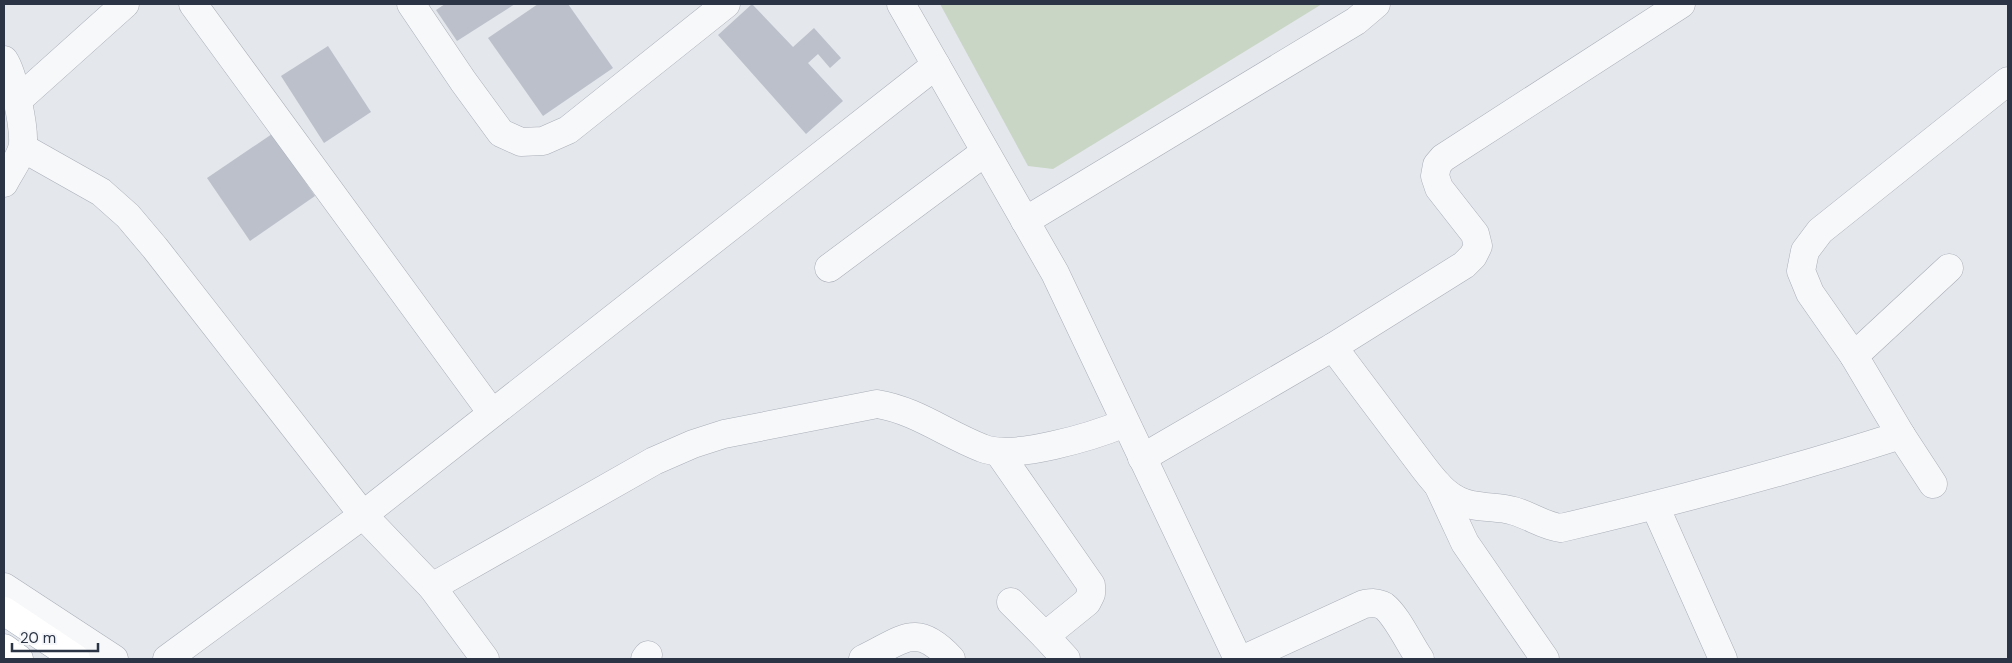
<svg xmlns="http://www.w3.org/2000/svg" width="2012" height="663" viewBox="0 0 2012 663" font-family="'DM Sans',sans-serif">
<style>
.green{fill:#c9d6c5}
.building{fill:#bbc0ca}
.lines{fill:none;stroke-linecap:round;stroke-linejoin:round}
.minor-casing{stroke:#a9aeb7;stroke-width:29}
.major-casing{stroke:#a3abb8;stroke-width:29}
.minor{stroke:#f7f8fa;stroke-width:28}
.major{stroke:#fff;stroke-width:28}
</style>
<rect width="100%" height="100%" fill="#e4e7ec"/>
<!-- green -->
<path class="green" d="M 940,4 L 1322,4 L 1053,169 L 1028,166 Z"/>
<!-- building -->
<g class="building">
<path d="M 445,4 L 515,4 L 457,41 L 436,10 Z"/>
<path d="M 538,4 L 568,4 L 613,68 L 543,116 L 488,38 Z"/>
<path d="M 752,4 L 793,47 L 814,28 L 841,58 L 830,68 L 818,54 L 808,63 L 843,101 L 806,134 L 718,35 Z"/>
<path d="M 328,46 L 371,112 L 324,143 L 281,76 Z"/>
<path d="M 272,134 L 315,196 L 250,241 L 207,178 Z"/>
</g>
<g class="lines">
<defs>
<g id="minor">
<path d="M 193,4 L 492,413"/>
<path d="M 411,4 L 463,81 L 501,133 L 521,142 L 543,141 L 568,130 L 726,4"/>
<path d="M 901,4 L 1055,273 L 1238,659"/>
<path d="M 4,60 C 13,73 27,134 22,149 C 18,161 9,173 4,183"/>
<path d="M 18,100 L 125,4"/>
<path d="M 23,148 L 101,192 L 128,216 L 155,248 L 363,515 L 432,587 L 485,659"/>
<path d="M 1025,221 L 1356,21 L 1376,4"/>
<path d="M 829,268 L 985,152"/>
<path d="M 1333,347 L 1424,468 C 1437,485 1450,501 1472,505 C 1486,508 1501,507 1514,511 C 1531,516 1544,526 1561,528 C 1676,501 1789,471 1901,435 L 1854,356 L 1810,293 L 1801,271 L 1805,251 L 1820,231 L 2008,81"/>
<path d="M 1854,356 L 1949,268"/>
<path d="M 1901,435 L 1933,484"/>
<path d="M 999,453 L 1091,585 L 1091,594 L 1087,602 L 1045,636 L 1066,659"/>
<path d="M 1142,458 L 1333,347 L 1464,265 L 1473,256 L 1478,246 L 1475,234 L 1439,188 L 1435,176 L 1437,165 L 1443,158 L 1681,4"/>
<path d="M 1438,485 L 1465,543 L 1545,659"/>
<path d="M 1655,506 L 1723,659"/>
<path d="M 4,587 L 114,659"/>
<path d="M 432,587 L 654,461 L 693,444 L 724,434 L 877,404 C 915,410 946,434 982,448 C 1013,461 1094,436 1125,423"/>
<path d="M 1011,602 L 1045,636"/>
<path d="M 167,659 L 363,515 L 936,65"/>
<path d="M 645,659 L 648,655"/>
<path d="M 863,659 C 903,640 916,621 951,659"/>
<path d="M 1244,659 L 1364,604 C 1371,603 1377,602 1384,606 C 1397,616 1410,645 1420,659"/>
</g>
<g id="major">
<path d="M 4,611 L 76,659"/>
<path d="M 4,648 L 19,659"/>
</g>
</defs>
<!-- minor casing -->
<use href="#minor" class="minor-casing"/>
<!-- major casing -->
<use href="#major" class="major-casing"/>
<!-- minor -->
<use href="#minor" class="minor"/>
<!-- major -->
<use href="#major" class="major"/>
</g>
<!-- border -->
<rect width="2012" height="663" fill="none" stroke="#2b3445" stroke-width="10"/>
<!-- scale -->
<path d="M12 643v8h86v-8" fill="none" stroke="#2b3445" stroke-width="2.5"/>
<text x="20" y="643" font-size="15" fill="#2b3445" stroke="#f4f6f9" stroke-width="4" paint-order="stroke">20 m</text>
</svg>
